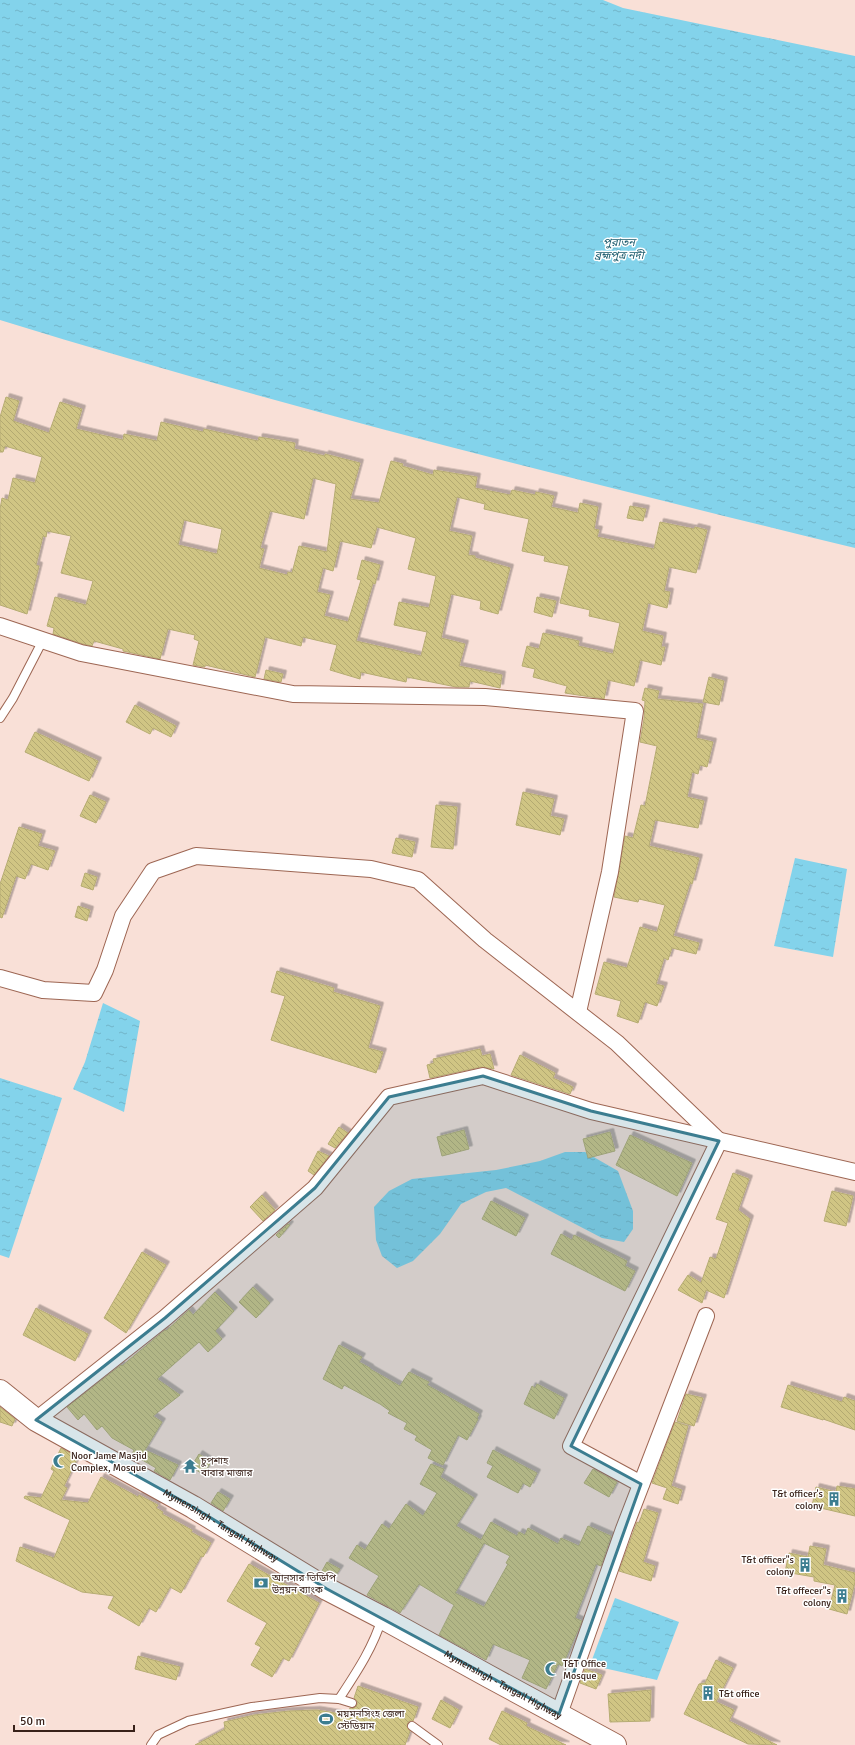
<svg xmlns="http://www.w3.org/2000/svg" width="855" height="1745" viewBox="0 0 855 1745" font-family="Signika,'Noto Sans Bengali',sans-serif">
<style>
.water{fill:url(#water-ripples)}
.building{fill:url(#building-back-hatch);stroke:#b6ac73;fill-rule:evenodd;filter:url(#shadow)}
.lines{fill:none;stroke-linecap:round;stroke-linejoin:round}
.lane-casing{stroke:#9d6653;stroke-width:10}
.street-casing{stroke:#9d6653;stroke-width:18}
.highway-casing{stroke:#9d6653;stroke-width:24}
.lane{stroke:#fff;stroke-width:8}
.street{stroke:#fff;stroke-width:16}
.highway{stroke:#fff;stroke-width:22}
.marked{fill:#3c7d90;fill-opacity:0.2;stroke:#3c7d90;stroke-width:3;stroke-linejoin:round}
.labels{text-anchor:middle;stroke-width:3;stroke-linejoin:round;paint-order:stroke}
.poi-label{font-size:10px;fill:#382119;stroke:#fff;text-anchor:start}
.street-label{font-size:10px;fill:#382119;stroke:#fff}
.water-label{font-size:11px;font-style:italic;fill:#195a6c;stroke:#fff}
</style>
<defs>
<pattern id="water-ripples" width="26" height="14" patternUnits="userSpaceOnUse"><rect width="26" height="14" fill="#83d3eb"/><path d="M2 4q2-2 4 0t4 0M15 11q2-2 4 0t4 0" fill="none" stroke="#72b5c9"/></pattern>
<pattern id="building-back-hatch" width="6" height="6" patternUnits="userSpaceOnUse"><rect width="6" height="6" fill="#d0c584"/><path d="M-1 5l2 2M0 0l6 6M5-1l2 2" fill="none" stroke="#b3a971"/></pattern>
<filter id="shadow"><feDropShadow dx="3.5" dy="-3.5" stdDeviation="0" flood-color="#0004"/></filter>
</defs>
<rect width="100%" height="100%" fill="#f9e0d7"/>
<!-- water -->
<g class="water">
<path d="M 0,0 L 603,0 L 623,8 L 855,56 L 855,548 C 568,478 282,407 0,320 Z"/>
<path d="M 795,858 L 847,869 L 833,957 L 774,946 Z"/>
<path d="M 103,1003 L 140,1021 L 124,1112 L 73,1089 L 85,1062 Z"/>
<path d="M 0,1078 L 62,1098 L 9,1258 L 0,1255 Z"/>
<path d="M 565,1152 L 585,1152 L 618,1171 L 633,1211 L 633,1229 L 624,1242 L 602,1238 L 506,1188 L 486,1192 L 461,1204 L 440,1234 L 413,1261 L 397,1268 L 382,1256 L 376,1240 L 374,1207 L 389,1191 L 412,1179 L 496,1170 L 540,1161 Z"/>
<path d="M 615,1598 L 679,1622 L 657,1680 L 590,1665 Z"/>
</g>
<!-- building -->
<g class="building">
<path d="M 6,397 L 19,401 L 13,421 L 49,433 L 60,402 L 82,409 L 76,429 L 123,440 L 124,434 L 157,441 L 161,422 L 203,432 L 204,429 L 258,441 L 259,437 L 295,443 L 294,449 L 325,456 L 325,454 L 360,463 L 350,499 L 379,503 L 391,461 L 403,464 L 402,466 L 433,475 L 434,470 L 477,477 L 475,488 L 510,495 L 512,490 L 535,495 L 536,492 L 554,496 L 551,507 L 578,513 L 580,503 L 598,507 L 594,529 L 599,530 L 597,537 L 654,549 L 660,522 L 684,527 L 694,529 L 695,527 L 707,530 L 696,573 L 669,567 L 664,591 L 670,592 L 667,608 L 648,603 L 642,631 L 663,636 L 661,647 L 665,647 L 661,665 L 640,660 L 634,686 L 608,680 L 604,699 L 565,693 L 567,686 L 533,677 L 535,669 L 522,666 L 527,646 L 539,649 L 543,633 L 579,641 L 578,646 L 613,654 L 620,623 L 589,616 L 590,610 L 560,603 L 569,566 L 544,561 L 545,556 L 522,551 L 529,519 L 484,509 L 485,504 L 457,497 L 449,531 L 472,536 L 468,555 L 475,556 L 475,558 L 510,568 L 498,614 L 480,609 L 481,601 L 451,594 L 441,638 L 465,644 L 459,666 L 502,675 L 500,688 L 470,681 L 469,687 L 456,687 L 407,677 L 406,682 L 361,672 L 360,679 L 330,670 L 337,645 L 303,637 L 301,646 L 265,637 L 255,677 L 205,665 L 205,667 L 193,665 L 199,641 L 194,639 L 195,635 L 168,629 L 160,659 L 123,651 L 123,649 L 94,641 L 92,646 L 83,644 L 53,634 L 54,628 L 47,626 L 55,597 L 86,605 L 93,581 L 61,573 L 71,536 L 47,531 L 46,537 L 43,536 L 36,565 L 39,566 L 27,614 L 0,605 L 0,509 L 2,498 L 8,500 L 13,478 L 35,483 L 42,457 L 5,446 L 3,452 L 0,452 L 0,417 ZM 313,478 L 336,484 L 327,552 L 299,546 L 292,573 L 288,572 L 287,575 L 259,568 L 264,549 L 260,548 L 270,511 L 304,519 ZM 184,520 L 222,529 L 217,554 L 178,545 ZM 377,527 L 416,538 L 408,569 L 436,576 L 429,608 L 399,602 L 394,625 L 427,632 L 421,656 L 356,641 L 373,583 L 375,584 L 380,565 L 362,560 L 357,579 L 361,580 L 348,622 L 324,616 L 330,595 L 317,592 L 323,568 L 333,571 L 340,541 L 371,548 Z"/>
<path d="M 630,506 L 646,509 L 643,521 L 627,518 Z"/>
<path d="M 537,597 L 556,601 L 552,617 L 534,612 Z"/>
<path d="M 266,670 L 283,674 L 281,682 L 264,679 Z"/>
<path d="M 709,677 L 724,681 L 719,705 L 703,702 Z"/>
<path d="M 645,688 L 659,691 L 657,699 L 703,704 L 696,738 L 713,742 L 707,767 L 700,765 L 698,774 L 692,772 L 687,797 L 704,801 L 698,828 L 655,820 L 649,846 L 699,858 L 692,884 L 690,883 L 673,936 L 699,943 L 696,954 L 672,948 L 668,960 L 664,958 L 656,984 L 664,986 L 657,1006 L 645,1002 L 638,1023 L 617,1016 L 621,1001 L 595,994 L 604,962 L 627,968 L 640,927 L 657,932 L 665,905 L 639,899 L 638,902 L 614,897 L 625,836 L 633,838 L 641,805 L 645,806 L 657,746 L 640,742 L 644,719 L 645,701 L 642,700 Z"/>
<path d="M 135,705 L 176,726 L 171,737 L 153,728 L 150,734 L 126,722 Z"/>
<path d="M 35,732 L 98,761 L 89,781 L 25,752 Z"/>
<path d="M 523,792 L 554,799 L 550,816 L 564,819 L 560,835 L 516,825 Z"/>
<path d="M 90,795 L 106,802 L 96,823 L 80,816 Z"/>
<path d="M 436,805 L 457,807 L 453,849 L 431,847 Z"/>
<path d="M 19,827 L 42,834 L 38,846 L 55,851 L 48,870 L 31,864 L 25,879 L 16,876 L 2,918 L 0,917 L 0,884 Z"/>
<path d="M 396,838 L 415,842 L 412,857 L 392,853 Z"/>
<path d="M 85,873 L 97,877 L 93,890 L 81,886 Z"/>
<path d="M 78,906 L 90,910 L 87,921 L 75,917 Z"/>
<path d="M 277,971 L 334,988 L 333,992 L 380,1006 L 368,1048 L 383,1052 L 376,1073 L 271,1040 L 285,996 L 271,992 Z"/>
<path d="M 480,1049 L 482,1056 L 490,1054 L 494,1069 L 481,1067 L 430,1078 L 427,1065 L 434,1063 L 433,1059 Z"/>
<path d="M 520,1055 L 555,1073 L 553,1078 L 573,1087 L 570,1094 L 511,1075 Z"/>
<path d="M 339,1127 L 348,1133 L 335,1148 L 328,1144 Z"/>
<path d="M 464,1130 L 469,1149 L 442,1156 L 437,1137 Z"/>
<path d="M 610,1132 L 615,1151 L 588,1158 L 583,1139 Z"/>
<path d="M 630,1135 L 692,1163 L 677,1196 L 616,1165 Z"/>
<path d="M 318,1151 L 329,1156 L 314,1175 L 308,1171 Z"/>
<path d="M 733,1173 L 749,1179 L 738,1210 L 750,1219 L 724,1298 L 706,1290 L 702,1303 L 678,1290 L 688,1275 L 701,1283 L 710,1257 L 716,1259 L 728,1223 L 716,1219 Z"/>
<path d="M 832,1191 L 853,1196 L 846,1226 L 824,1221 Z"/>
<path d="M 262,1195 L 275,1210 L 263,1221 L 250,1207 Z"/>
<path d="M 491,1201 L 525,1218 L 516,1236 L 482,1219 Z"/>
<path d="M 288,1224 L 290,1225 L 279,1238 L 276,1235 Z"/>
<path d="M 561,1234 L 572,1240 L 574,1235 L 627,1261 L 625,1266 L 635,1271 L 625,1291 L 551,1254 Z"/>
<path d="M 142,1252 L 166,1265 L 126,1333 L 104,1318 Z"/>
<path d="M 253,1287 L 270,1303 L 256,1318 L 239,1302 Z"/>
<path d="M 215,1292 L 234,1311 L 215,1331 L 222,1339 L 208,1352 L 199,1342 L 157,1379 L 180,1395 L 153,1416 L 162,1422 L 145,1450 L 178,1465 L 170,1480 L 154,1471 L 156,1468 L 132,1454 L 134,1450 L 112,1438 L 102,1426 L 97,1430 L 84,1414 L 78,1420 L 67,1407 L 121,1365 L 122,1366 L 165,1330 L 166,1331 L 189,1310 L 193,1315 Z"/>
<path d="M 36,1308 L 88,1334 L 75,1361 L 23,1335 Z"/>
<path d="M 339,1345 L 362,1357 L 359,1362 L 370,1368 L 370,1369 L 400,1386 L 409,1372 L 429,1382 L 427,1385 L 479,1414 L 477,1418 L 478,1419 L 467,1440 L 458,1435 L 443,1465 L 428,1458 L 432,1450 L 415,1440 L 417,1436 L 404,1429 L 407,1423 L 388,1413 L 390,1411 L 380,1404 L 344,1385 L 342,1389 L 323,1379 Z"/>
<path d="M 537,1384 L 564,1398 L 554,1419 L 524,1404 L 532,1386 L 535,1388 Z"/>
<path d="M 788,1385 L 842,1402 L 844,1397 L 855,1401 L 855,1430 L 823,1419 L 823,1420 L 781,1407 Z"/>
<path d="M 686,1394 L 703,1398 L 694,1426 L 677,1421 Z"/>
<path d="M 0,1407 L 15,1419 L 12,1426 L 0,1422 Z"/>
<path d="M 675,1422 L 688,1426 L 671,1486 L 682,1490 L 678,1504 L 663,1499 L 667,1488 L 652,1483 Z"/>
<path d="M 61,1448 L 78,1457 L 64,1486 L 67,1488 L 61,1500 L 88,1503 L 101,1477 L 138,1497 L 139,1495 L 158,1505 L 156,1508 L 163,1512 L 162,1514 L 192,1530 L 191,1532 L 211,1543 L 203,1557 L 201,1556 L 181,1593 L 170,1587 L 156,1612 L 149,1608 L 139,1626 L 108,1608 L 114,1596 L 82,1592 L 16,1561 L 20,1547 L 54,1558 L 70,1520 L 24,1498 L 25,1496 L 41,1498 L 54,1471 L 51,1469 Z"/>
<path d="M 493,1450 L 537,1473 L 530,1487 L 523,1483 L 518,1493 L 487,1477 L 493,1466 L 487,1463 Z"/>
<path d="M 199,1454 L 211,1462 L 203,1474 L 191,1467 Z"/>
<path d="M 431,1464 L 444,1469 L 440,1477 L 474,1498 L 456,1526 L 481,1540 L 491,1522 L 517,1536 L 519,1532 L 525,1535 L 528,1528 L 558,1544 L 561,1538 L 579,1546 L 588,1526 L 611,1536 L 601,1566 L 596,1564 L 575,1618 L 582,1621 L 562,1666 L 558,1664 L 546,1689 L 522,1678 L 530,1660 L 493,1644 L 486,1660 L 439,1635 L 454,1605 L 419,1584 L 400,1613 L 367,1595 L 379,1576 L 349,1558 L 357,1545 L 365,1550 L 382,1524 L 389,1529 L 406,1504 L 423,1516 L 437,1493 L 420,1484 ZM 484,1543 L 510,1556 L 506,1563 L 508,1564 L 484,1607 L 455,1593 Z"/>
<path d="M 593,1469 L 617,1482 L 609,1497 L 584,1483 Z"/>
<path d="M 837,1486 L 855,1489 L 855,1516 L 812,1506 L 816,1487 L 836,1492 Z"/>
<path d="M 218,1492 L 230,1499 L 223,1511 L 211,1503 Z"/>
<path d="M 644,1509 L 658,1513 L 643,1562 L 655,1566 L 651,1581 L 619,1571 L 637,1522 L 639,1523 Z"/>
<path d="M 810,1546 L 826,1549 L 823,1565 L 855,1573 L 855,1582 L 847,1614 L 829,1609 L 835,1585 L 814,1581 L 814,1577 L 785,1572 L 789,1553 L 808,1557 Z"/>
<path d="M 327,1562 L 340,1569 L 334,1578 L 322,1571 Z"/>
<path d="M 249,1564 L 319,1603 L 289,1661 L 283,1658 L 272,1677 L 251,1665 L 261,1647 L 255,1644 L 267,1623 L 227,1601 Z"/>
<path d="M 138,1656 L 180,1667 L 176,1680 L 135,1669 Z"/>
<path d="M 716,1660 L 733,1668 L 716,1702 L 734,1710 L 729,1721 L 777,1745 L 748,1744 L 684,1714 L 699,1684 L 705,1683 Z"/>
<path d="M 585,1669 L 602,1675 L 596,1689 L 580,1683 Z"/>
<path d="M 358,1686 L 418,1707 L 413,1721 L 409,1721 L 407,1725 L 410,1731 L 405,1745 L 195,1745 L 225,1729 L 224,1722 L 254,1715 L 289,1711 L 317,1710 L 347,1715 L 350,1708 L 354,1708 L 357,1705 L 357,1701 L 354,1698 Z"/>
<path d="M 651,1690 L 650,1721 L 610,1722 L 608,1694 Z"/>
<path d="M 441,1700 L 459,1710 L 450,1728 L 432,1719 Z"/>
<path d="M 502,1711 L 527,1723 L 526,1726 L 566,1745 L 501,1745 L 489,1739 Z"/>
</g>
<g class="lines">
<defs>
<g id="lane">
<path d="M 0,718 L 13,698 L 43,640"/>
<path d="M 339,1699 C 356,1673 373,1648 382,1618"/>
<path d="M 412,1726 L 438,1745"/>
<path d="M 151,1745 L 158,1735 L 188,1721 L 252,1707 L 320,1698 L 339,1699 L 352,1703"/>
</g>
<g id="street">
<path d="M 0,626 L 81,653 L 293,694 L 485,697 L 635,711 L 610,872 L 578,1012"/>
<path d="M 0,978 L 43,990 L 94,993 L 105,970 L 123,916 L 153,871 L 196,856 L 371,869 L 418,880 L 485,940 L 617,1043 L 719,1141 L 571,1446 L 641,1484"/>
<path d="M 36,1420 L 165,1318 L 315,1188 L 389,1097 L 483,1076 L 591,1111 L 855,1172"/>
<path d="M 559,1714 L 624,1529 L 706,1316"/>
</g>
<g id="highway">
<path id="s1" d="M 0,1391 L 36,1420 L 193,1507 L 327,1589 L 383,1618 L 488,1676 L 615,1745"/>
</g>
</defs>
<!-- lane casing -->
<use href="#lane" class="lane-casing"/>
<!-- street casing -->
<use href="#street" class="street-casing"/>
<!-- highway casing -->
<use href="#highway" class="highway-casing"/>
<!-- lane -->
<use href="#lane" class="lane"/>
<!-- street -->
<use href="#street" class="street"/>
<!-- highway -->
<use href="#highway" class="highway"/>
</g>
<!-- marked area -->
<path class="marked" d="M 483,1076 L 591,1111 L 719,1141 L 571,1446 L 641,1484 L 559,1714 L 327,1589 L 193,1507 L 36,1420 L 165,1318 L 315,1188 L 389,1097 Z"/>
<!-- icons -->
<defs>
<symbol id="mosque-bare" viewBox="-9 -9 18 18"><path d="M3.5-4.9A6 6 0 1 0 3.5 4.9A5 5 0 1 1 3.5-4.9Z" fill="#3c7d90" stroke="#fff" stroke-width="2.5" paint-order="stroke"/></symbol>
<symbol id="temple-bare" viewBox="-9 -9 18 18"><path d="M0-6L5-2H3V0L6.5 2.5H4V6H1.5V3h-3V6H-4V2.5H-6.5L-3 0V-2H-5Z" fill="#3c7d90" stroke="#fff" stroke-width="2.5" paint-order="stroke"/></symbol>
<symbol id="building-bare" viewBox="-9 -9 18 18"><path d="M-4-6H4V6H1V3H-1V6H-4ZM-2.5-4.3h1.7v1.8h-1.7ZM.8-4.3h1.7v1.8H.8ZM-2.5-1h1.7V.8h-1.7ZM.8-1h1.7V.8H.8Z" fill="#3c7d90" stroke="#fff" stroke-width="2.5" paint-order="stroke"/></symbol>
<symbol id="bank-bare" viewBox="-9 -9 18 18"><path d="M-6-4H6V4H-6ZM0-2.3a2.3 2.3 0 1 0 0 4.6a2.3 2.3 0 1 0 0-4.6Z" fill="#3c7d90" stroke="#fff" stroke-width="2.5" paint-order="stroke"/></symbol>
<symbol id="stadium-bare" viewBox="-9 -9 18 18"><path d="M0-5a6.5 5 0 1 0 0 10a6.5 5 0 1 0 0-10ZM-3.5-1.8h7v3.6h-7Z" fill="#3c7d90" stroke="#fff" stroke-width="2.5" paint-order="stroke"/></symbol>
</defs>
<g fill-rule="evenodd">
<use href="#mosque-bare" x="50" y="1451" width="20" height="20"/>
<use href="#temple-bare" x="180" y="1456" width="20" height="20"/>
<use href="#building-bare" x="824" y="1489" width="20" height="20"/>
<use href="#building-bare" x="795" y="1555" width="20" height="20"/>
<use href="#bank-bare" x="251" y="1573" width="20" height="20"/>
<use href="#building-bare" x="832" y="1586" width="20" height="20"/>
<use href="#mosque-bare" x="542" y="1659" width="20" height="20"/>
<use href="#building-bare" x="698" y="1683" width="20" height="20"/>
<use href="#stadium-bare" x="316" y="1709" width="20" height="20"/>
</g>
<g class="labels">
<!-- poi labels -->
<g class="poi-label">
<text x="71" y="1459">Noor Jame Masjid<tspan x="71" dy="12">Complex, Mosque</tspan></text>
<text x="201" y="1464">চুপশাহ<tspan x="201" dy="12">বাবার মাজার</tspan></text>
<text x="823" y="1497" text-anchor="end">T&amp;t officer's<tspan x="823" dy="12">colony</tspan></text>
<text x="794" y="1563" text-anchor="end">T&amp;t officer"s<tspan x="794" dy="12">colony</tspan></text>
<text x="272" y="1581">আনসার ভিডিপি<tspan x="272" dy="12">উন্নয়ন ব্যাংক</tspan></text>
<text x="831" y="1594" text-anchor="end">T&amp;t offecer"s<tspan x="831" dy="12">colony</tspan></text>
<text x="563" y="1667">T&amp;T Office<tspan x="563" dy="12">Mosque</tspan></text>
<text x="719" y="1697">T&amp;t office</text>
<text x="337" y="1717">ময়মনসিংহ জেলা<tspan x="337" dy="12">স্টেডিয়াম</tspan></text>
</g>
<!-- street labels -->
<g class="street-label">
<text dy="4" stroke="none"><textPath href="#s1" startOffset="259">Mymensingh - Tangail Highway</textPath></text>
<text dy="4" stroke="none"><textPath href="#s1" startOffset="583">Mymensingh - Tangail Highway</textPath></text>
</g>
<!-- water labels -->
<g class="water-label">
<text x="619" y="246">পুরাতন<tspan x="619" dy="13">ব্রহ্মপুত্র নদী</tspan></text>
</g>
</g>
<!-- scale -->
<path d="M14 1725v6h120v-6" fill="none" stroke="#382119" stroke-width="2"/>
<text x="20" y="1725" font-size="12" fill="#382119" stroke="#ffffff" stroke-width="3" paint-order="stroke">50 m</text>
</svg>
